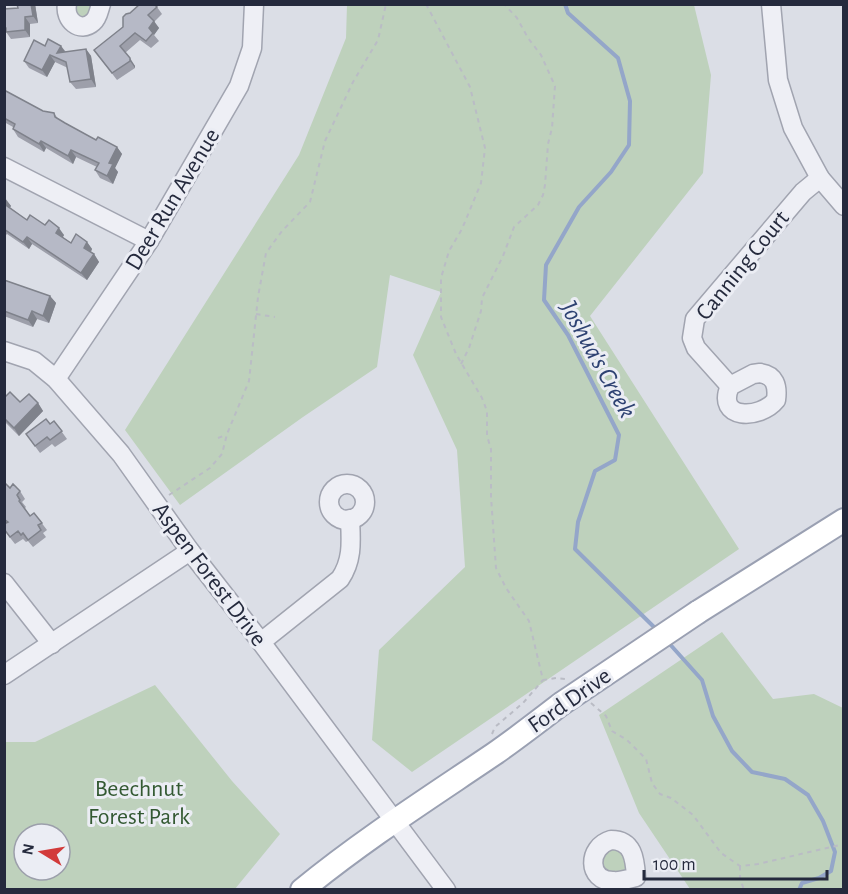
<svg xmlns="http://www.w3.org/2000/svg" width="848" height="894" viewBox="0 0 848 894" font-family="'Alegreya Sans',sans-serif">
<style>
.green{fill:#bed1bc;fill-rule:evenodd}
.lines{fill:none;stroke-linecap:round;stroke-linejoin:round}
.stream{stroke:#94a6c9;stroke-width:4}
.minor-casing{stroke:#a1a4b0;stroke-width:21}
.major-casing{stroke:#9aa0b2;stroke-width:26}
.path{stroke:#babcc5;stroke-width:2;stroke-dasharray:4.5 4.5;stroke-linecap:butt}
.minor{stroke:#eeeff5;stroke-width:18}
.major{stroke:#fff;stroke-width:22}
.major-bridge-casing{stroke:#9aa0b2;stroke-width:26;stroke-linecap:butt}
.major-bridge{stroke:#fff;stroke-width:22}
.wall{fill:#9d9faa}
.shaded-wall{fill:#7f828b}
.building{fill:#b6b9c6;stroke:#7f828b;stroke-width:1.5}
.labels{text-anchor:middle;stroke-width:6;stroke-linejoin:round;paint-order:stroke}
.street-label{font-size:24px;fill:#252a3d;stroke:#ebedf4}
.park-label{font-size:24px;fill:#335932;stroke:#ebedf4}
.water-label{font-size:26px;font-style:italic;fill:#2e4272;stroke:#ebedf4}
</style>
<rect width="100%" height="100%" fill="#dbdee6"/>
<!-- green -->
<g class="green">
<path d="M 77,5 L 91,5 L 87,16 L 81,17 L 76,14 Z"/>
<path d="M 347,5 L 694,5 L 711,75 L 703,173 L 590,316 L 739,549 L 412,772 L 372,740 L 379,650 L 465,567 L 457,450 L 413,355 L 441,292 L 390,275 L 377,367 L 303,417 L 180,505 L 125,430 L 299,155 L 346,38 Z"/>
<path d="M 722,632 L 773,699 L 814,694 L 843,708 L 843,889 L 690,889 L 639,813 L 599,715 Z"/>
<path d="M 155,685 L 232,781 L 280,834 L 235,889 L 5,889 L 5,742 L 35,742 ZM 24,834 L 60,834 L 60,870 L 24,870 Z"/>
<path d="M 609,848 L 622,849 L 629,871 L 608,873 L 602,867 L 601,858 Z"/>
</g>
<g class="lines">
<!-- stream -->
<g class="stream">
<path d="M 565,4 L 568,13 L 618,58 L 630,101 L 629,145 L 611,172 L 579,207 L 546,265 L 544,300 L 568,335 L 619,435 L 615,460 L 595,471 L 578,522 L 575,549 L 658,631"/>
<path d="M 667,641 L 702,680 L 713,716 L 732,751 L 752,772 L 785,779 L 808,795 L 823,821 L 835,852 L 831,871 L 819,878 L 802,883 L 799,890"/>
</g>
<defs>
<g id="minor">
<path d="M 67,4 C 64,20 80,34 93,22 C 98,18 99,10 101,4"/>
<path d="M 771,4 L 778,80 L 793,128 L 820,178 L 844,206"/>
<path d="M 4,167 L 149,241"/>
<path d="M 4,351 L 34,361 L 56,379 L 121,454 L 190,551 L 261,642 L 446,890"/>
<path d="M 760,373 C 775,375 778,386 776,400 C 760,420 715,420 730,386 L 753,374 Z"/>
<path d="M 56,379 L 149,241 L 239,86 L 252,48 L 254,4"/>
<path d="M 730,386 L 696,348 L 692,338 L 695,319 L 803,192 L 820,178"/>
<circle cx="347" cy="502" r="18"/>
<path d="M 4,583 L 52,644"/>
<path d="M 261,642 L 340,579 C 353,560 351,541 350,519"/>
<path d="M 4,675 L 190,551"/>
<path d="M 611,840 C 633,840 635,859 636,877 C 628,879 620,882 613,881 C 587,881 587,847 611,840 Z"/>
</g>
<g id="major">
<path d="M 698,612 L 844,520"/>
<path d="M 302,890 C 363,840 429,798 494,754 C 517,738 539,721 561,704"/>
</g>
</defs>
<!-- minor casing -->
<use href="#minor" class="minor-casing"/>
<!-- major casing -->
<use href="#major" class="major-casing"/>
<!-- path -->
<g class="path">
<path d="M 426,4 L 470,87 L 485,148 L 481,183 L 462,229 L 449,251 L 441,278 L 441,317 L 456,354 L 482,398 L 487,411 L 487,436 L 491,449 L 491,497 L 496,568 L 506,588 L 529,621 L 543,680 L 556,678 L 565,679"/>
<path d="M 256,314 L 275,317"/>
<path d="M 461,364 L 469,348 L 481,311 L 482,298 L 503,256 L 514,227 L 538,205 L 543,195 L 545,185 L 548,144 L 552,128 L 555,86 L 541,55 L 528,38 L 517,18 L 504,4"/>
<path d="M 218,438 L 226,435"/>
<path d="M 169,495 L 210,468 L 222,454 L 227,434 L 249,381 L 258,297 L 266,253 L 282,231 L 310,202 L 325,141 L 353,82 L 378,40 L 386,4"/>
<path d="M 591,703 L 606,716 L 612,731 L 627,740 L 646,759 L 652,783 L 660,794 L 671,798 L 693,815 L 721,853 L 740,866 L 758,864 L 844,844"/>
<path d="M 492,734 L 495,727 L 523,703 L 543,680"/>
<path d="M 740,866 L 740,878 L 744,890"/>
</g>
<!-- minor -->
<use href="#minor" class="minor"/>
<!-- major -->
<use href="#major" class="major"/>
<defs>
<path id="major-bridge" d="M 561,704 L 698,612"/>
</defs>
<!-- major-bridge casing -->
<use href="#major-bridge" class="major-bridge-casing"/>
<!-- major-bridge -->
<use href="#major-bridge" class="major-bridge"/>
</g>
<!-- wall -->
<g class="wall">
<path d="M 17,4 L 35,4 L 38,23 L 30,24 L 30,37 L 11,39 L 4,29 L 4,9 L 18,8 Z"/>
<path d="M 157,7 L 162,14 L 154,22 L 159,28 L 154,35 L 159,41 L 151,48 L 140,40 L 125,53 L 135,66 L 135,68 L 117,80 L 94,50 L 123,27 L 130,13 Z"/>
<path d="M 45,46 L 61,46 L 66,52 L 86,49 L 91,56 L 96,87 L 76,89 L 70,82 L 68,68 L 55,62 L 47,77 L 29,68 L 24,61 Z"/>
<path d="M 4,90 L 43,111 L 54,113 L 58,119 L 65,123 L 96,140 L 117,147 L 122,154 L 115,168 L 118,172 L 113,184 L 100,178 L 95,170 L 97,167 L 76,157 L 73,164 L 46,148 L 44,152 L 18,137 L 13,129 L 13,127 L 4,122 Z"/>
<path d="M 4,198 L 11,206 L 10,207 L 27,220 L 45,225 L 64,235 L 63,237 L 71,243 L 87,242 L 92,249 L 91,252 L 94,254 L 99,262 L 87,280 L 32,244 L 29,249 L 7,234 L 4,237 Z"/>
<path d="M 4,280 L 50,296 L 56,303 L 49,323 L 37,319 L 33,327 L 4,316 Z"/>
<path d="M 4,398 L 20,402 L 38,403 L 43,411 L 19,436 L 4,421 Z"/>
<path d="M 54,421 L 67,439 L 55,447 L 52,444 L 40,453 L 26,434 L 50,424 Z"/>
<path d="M 4,484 L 10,488 L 20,491 L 25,499 L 22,502 L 26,507 L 25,508 L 30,516 L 34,513 L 47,530 L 43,533 L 46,537 L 33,547 L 28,541 L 26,542 L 23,539 L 15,544 L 4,530 L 7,523 L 4,520 Z"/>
</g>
<!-- shaded-wall -->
<g class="shaded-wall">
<path d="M 31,4 L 35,4 L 38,23 L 33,16 Z"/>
<path d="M 25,17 L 30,24 L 30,37 L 25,30 Z"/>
<path d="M 154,21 L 159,28 L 154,35 L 149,28 Z"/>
<path d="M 61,46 L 66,53 L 57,53 Z"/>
<path d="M 86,49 L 91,56 L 96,87 L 91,79 Z"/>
<path d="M 50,55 L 55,62 L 47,77 L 42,70 Z"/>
<path d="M 130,58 L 135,66 L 135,68 L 130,61 Z"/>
<path d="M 41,141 L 46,148 L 44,152 L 39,144 Z"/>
<path d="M 117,147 L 122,154 L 115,168 L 118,172 L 113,184 L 107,176 L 109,163 Z"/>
<path d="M 71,150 L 76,157 L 73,164 L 68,156 Z"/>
<path d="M 5,198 L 11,206 L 8,210 L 4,205 Z"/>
<path d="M 59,228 L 64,235 L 61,240 L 56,233 Z"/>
<path d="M 27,237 L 32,244 L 29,249 L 23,242 Z"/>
<path d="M 87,242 L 92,249 L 89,255 L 84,248 Z"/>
<path d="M 94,254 L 99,262 L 87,280 L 81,273 Z"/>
<path d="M 50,296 L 56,303 L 49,323 L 43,316 Z"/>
<path d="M 32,311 L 37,319 L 33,327 L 28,320 Z"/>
<path d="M 38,403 L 43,411 L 19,436 L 14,428 Z"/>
</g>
<!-- building -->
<g class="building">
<path d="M 17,4 L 31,4 L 33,16 L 25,17 L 25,30 L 6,32 L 6,28 L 4,27 L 4,9 L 18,8 Z"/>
<path d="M 140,4 L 154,4 L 157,7 L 148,15 L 154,21 L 149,28 L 153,33 L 146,41 L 135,33 L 120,46 L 130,58 L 130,61 L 112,73 L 94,50 L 123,27 L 123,17 L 126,14 L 130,13 Z"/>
<path d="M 48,39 L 61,46 L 57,53 L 86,49 L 91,79 L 70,82 L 66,62 L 50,55 L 42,70 L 24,61 L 34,40 L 45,46 Z"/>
<path d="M 4,90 L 43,111 L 54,113 L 55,117 L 65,123 L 96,140 L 98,137 L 117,147 L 109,163 L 113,164 L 107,176 L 95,170 L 99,163 L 71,150 L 68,156 L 41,141 L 39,144 L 13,129 L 15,124 L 4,118 Z"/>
<path d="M 4,204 L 27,220 L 30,215 L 45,225 L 49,220 L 59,228 L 56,233 L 71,243 L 76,234 L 87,242 L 84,248 L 94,254 L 81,273 L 27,237 L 23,242 L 4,229 Z"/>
<path d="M 4,280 L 50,296 L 43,316 L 32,311 L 28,320 L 4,311 Z"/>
<path d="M 10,392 L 20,402 L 29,394 L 38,403 L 14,428 L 4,418 L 4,398 Z"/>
<path d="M 46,419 L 50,424 L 54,421 L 62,431 L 50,440 L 47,437 L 35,446 L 26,434 Z"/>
<path d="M 5,483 L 10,488 L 13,484 L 20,491 L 17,495 L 20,500 L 19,501 L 30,516 L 34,513 L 42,523 L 38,525 L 41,530 L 28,540 L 23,533 L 21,535 L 18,531 L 10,537 L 4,529 L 4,524 L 8,522 L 4,519 Z"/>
</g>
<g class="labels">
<!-- street labels -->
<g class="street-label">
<text transform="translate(172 199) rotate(-59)" y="8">Deer Run Avenue</text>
<text transform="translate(742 265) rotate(-51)" y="8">Canning Court</text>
<text transform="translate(210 574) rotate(53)" y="8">Aspen Forest Drive</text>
<text transform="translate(569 700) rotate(-35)" y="8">Ford Drive</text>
</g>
<!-- park labels -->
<g class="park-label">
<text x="139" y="796">Beechnut<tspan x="139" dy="28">Forest Park</tspan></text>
</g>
<!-- water labels -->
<g class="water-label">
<text transform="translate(599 359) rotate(61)" y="9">Joshua's Creek</text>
</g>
</g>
<!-- border -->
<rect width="848" height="894" fill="none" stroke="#252a3d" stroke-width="12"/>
<!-- north arrow -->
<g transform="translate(42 852) rotate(281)"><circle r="28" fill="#ebedf4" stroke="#9c9fab" stroke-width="1.5"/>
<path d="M0-4.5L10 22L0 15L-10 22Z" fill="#d23a3a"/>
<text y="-9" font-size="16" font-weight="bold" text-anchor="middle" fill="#252a3d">N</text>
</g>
<!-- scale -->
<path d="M644 870v9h183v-9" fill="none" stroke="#252a3d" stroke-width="3"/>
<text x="653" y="870" font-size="18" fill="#252a3d" stroke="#ebedf4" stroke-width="4.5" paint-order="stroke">100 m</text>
</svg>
